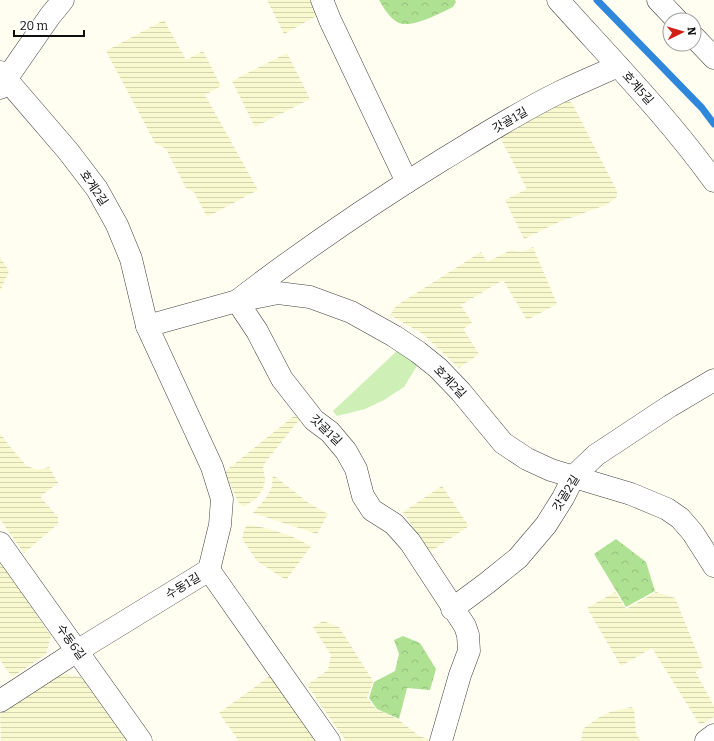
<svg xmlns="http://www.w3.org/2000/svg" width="714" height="741" viewBox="0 0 714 741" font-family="Bitter,'Noto Sans KR',serif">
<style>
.farmland{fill:url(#farmland-rules)}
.grass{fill:#ceefb6}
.forest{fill:url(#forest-crowns)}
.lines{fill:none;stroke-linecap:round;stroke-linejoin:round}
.stream{stroke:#2f87dc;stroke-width:7}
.street-casing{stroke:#424242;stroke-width:23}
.street{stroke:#fff;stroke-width:22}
.labels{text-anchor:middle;stroke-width:4;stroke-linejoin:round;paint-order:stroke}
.street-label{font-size:12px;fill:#0f0f0f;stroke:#fff}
</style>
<defs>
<pattern id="farmland-rules" width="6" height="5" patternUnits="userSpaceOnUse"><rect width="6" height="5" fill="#f8f9ce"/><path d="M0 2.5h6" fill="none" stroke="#d3d4b0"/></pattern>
<pattern id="forest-crowns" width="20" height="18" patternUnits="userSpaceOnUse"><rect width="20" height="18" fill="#afe193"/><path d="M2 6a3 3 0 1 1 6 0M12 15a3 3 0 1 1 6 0" fill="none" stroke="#95c07e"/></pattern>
</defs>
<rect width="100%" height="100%" fill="#fffef1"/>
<!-- farmland -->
<g class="farmland">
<path d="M 267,0 L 316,0 L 320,14 L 284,34 Z"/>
<path d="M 164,20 L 186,60 L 203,51 L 221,86 L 205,95 L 258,190 L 207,217 L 194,192 L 186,188 L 166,149 L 155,143 L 106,51 Z"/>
<path d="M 287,53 L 310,99 L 255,127 L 232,81 Z"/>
<path d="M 566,100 L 572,103 L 617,191 L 617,197 L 606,205 L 559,222 L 524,239 L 505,200 L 527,189 L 498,134 Z"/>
<path d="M 533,247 L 557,304 L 527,320 L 503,280 L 461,305 L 472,323 L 463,329 L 479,354 L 459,368 L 423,334 L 390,315 L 396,306 L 481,252 L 487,262 L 511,250 L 522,252 Z"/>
<path d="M 0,257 L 9,271 L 0,291 Z"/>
<path d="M 295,415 L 299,420 L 264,464 L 263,468 L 265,479 L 264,486 L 258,497 L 244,507 L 238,502 L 225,473 L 228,469 Z"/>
<path d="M 0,433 L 11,448 L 27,466 L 37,470 L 49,467 L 58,483 L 42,495 L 41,498 L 58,517 L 58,524 L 24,553 L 0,519 Z"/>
<path d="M 273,475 L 310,504 L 328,514 L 317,534 L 253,513 L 266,498 L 272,487 Z"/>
<path d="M 442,486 L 469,526 L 430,552 L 403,512 Z"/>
<path d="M 247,525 L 252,525 L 269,529 L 291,536 L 311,546 L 286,580 L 257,561 L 242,539 L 244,530 Z"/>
<path d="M 0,560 L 51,636 L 46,654 L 12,677 L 0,660 Z"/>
<path d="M 615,592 L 626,609 L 656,592 L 675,598 L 703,667 L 695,671 L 714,706 L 714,717 L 700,725 L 652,648 L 621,666 L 587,608 Z"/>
<path d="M 323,621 L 339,627 L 373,681 L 367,698 L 376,709 L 399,720 L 419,736 L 435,741 L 346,741 L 307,685 L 328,670 L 331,655 L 313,627 Z"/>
<path d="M 62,674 L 81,677 L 127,741 L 1,741 L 0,714 Z"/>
<path d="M 270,676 L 316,741 L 239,741 L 219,713 Z"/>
<path d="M 631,707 L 634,709 L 636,732 L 640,741 L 581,741 L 583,729 L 598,718 L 610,712 Z"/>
</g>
<!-- grass -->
<path class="grass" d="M 399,349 L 417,366 L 404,387 L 384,400 L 365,409 L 337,416 L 333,411 Z"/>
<!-- forest -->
<g class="forest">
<path d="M 379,0 L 455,0 L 456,2 L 453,7 C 440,13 410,30 397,22 C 388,16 384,8 379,0 Z"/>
<path d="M 616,539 L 646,562 L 655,591 L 626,607 L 594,554 Z"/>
<path d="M 403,636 L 420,643 L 436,669 L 430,690 L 407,688 L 399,719 L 377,709 L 369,698 L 374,682 L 395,671 L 399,654 L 394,640 Z"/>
</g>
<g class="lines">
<!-- stream -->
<path class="stream" d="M 597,0 L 702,108 L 714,124"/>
<defs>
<g id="street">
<path d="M 322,0 L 330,20 L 407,182"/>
<path d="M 558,0 C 611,59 667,116 714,181"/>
<path d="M 658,0 L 677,20"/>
<path d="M 694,37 L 714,58"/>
<path d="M 0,72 L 68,151 L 97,189 L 117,225 L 131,259 L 147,326 L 212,467 L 222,499 L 220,525 L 209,570"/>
<path d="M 0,88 L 50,16 L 63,0"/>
<path d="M 147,326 L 237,301 L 278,293 L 310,297 L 351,312 L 394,336 L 418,352 L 438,368 L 461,392 L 503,443 L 527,459 L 551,470 L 631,494 L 667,509 L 680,518 L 693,533 L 714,566"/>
<path d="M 0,543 L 141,741"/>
<path d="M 452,609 L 487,583 L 518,558 L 546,525 L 563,498 L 574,476 L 596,455 L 670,406 L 714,380"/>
<path d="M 0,701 L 77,651 L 209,570 L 329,741"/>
<path d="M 441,741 L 460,675 L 469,651 L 468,635 L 465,626 L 410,542 L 394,524 L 372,510 L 363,496 L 356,469 L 346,451 L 330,432 L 314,420 L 282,379 L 257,331 L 237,301 C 303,250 371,204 442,160 C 480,137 519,112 560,92 C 579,83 598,75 618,66"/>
<path d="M 706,741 L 714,735"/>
</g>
</defs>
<!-- street casing -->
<use href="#street" class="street-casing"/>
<!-- street -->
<use href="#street" class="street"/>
</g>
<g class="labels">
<!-- street labels -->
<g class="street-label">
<text transform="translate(638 88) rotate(48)" y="4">호계5길</text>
<text transform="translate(510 120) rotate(-30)" y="4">갓골1길</text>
<text transform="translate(94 188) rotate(56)" y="4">호계2길</text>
<text transform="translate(450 382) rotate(46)" y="4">호계2길</text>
<text transform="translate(326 430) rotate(44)" y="4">갓골1길</text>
<text transform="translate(566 493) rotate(-58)" y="4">갓골2길</text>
<text transform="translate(183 586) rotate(-31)" y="4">수동1길</text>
<text transform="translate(71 642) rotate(54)" y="4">수동6길</text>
</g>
</g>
<!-- north arrow -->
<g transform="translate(682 32) rotate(85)"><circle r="19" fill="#ffffff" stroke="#9f9f9f"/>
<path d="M0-3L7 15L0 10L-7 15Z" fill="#cf1f17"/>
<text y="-6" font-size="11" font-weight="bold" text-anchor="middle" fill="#0f0f0f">N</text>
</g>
<!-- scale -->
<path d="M14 30v6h70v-6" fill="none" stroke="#0f0f0f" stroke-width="2"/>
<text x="20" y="30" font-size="12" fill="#0f0f0f" stroke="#ffffff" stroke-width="3" paint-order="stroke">20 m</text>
</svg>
